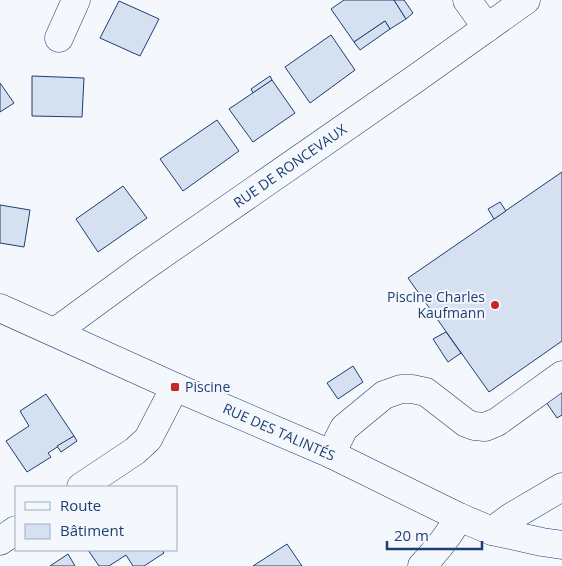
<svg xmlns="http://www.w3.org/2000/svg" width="562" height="566" viewBox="0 0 562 566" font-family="'Open Sans',sans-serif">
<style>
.building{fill:#d5e0f0;stroke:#1d3f73}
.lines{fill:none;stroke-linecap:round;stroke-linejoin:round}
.minor-casing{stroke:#1d3f73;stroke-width:29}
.minor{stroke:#f4f7fb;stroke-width:28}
.poi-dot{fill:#c62828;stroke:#f4f7fb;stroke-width:2}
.labels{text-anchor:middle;stroke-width:4;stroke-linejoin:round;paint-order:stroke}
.street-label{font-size:14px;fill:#1d3f73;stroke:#f4f7fb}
.poi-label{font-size:14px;fill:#1d3f73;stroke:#f4f7fb;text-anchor:end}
</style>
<rect width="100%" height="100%" fill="#f4f7fb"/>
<!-- building -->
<g class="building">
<path d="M 344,0 L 394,0 L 406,19 L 390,29 L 385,21 L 354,42 L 331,9 Z"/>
<path d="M 394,0 L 404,0 L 413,13 L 406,19 Z"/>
<path d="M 119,1 L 159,19 L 140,56 L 100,38 Z"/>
<path d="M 385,21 L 390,29 L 360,50 L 354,42 Z"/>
<path d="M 331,35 L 355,70 L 310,103 L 285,67 Z"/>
<path d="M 32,76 L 84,78 L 82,117 L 32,116 Z"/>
<path d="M 270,76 L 272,80 L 253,93 L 251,89 Z"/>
<path d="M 272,80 L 295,113 L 253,142 L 229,109 Z"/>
<path d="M 0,83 L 14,103 L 0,112 Z"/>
<path d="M 217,120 L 239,151 L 183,191 L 160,159 Z"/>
<path d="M 562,172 L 562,341 L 489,392 L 408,278 Z"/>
<path d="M 123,186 L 147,218 L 98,252 L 76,219 Z"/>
<path d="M 500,202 L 506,211 L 494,219 L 488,209 Z"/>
<path d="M 0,205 L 30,210 L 24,247 L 0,243 Z"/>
<path d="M 446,332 L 461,353 L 448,362 L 433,339 Z"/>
<path d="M 353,366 L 363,382 L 338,399 L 327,383 Z"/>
<path d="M 562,391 L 562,415 L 557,418 L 546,402 Z"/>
<path d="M 46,394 L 74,436 L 48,453 L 51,457 L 27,472 L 6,441 L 29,426 L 20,411 Z"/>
<path d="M 74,436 L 77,441 L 61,452 L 57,446 Z"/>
<path d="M 287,544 L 302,566 L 253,566 Z"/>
<path d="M 88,550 L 162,550 L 164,553 L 144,566 L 133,566 L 126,555 L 109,566 L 99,566 Z"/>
<path d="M 68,554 L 75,566 L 50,566 Z"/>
</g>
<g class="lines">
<defs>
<g id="minor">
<path d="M 467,0 L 487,28"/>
<path d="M 59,38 L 76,0"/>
<path d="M 0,308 L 175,387 L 331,454 L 459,517 L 492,531 L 542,542 L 562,545"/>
<path d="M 55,332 L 144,267 L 415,79 L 526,0"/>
<path d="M 331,454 L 344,428 L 384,395 L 401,389 L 412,389 L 426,392 L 466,423 L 474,426 L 485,427 L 497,422 L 562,375"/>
<path d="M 81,487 L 135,451 L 148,439 L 175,387"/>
<path d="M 492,531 L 511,517 L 562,487"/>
<path d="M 0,541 L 16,530"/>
<path d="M 422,566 C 436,551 449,536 459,517"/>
</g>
</defs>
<!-- minor casing -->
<use href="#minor" class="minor-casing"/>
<!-- minor -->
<use href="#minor" class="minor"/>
</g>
<!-- markers -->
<g class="poi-dot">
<circle cx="495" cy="305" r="5"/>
<rect x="170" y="382" width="10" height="10" rx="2.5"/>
</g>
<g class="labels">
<!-- street labels -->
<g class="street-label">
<text transform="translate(290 166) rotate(-35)" y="5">RUE DE RONCEVAUX</text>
<text transform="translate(279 432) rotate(24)" y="5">RUE DES TALINTÉS</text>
</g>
<!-- poi labels -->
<g class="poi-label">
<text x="485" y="302">Piscine Charles<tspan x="485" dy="16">Kaufmann</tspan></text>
<text x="185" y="392" text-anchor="start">Piscine</text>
</g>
</g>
<!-- legend -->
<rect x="15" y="486" width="162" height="65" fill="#f4f7fb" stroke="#9eadc5"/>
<rect x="25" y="502" width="25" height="8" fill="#f4f7fb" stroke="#9eadc5"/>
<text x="60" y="511" font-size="15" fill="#1d3f73">Route</text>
<rect x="25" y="524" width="25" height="15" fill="#d5e0f0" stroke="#9eadc5"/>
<text x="60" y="536" font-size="15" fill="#1d3f73">Bâtiment</text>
<!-- scale -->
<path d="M387 541v8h95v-8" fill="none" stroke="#1d3f73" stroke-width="2.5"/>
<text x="394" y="541" font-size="15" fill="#1d3f73" stroke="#f4f7fb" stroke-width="4" paint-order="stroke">20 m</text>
</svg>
